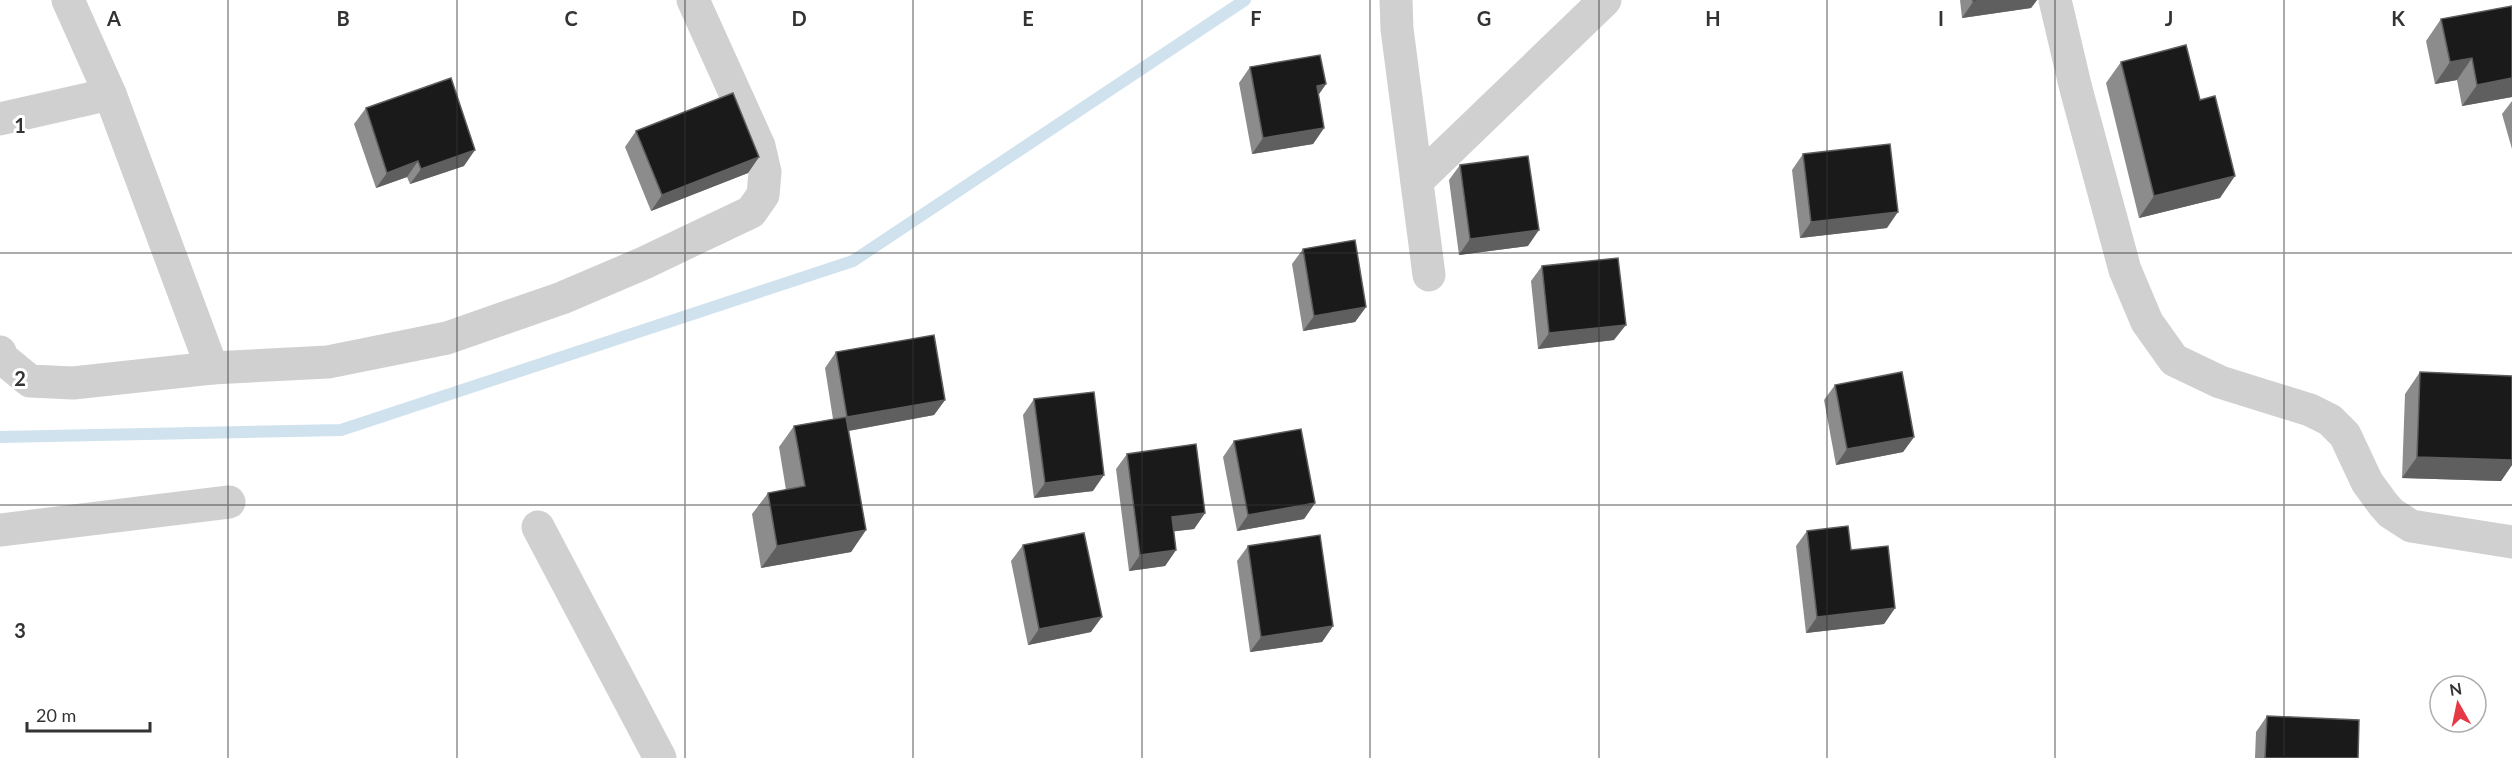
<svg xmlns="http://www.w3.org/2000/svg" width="2512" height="758" viewBox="0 0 2512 758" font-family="Lato,sans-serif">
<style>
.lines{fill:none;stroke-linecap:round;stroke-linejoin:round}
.stream{stroke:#cfe2ee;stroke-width:12}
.minor{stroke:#d0d0d0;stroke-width:33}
.wall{fill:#8c8c8c}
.shaded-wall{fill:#5f5f5f}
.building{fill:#1a1a1a;stroke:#5f5f5f;stroke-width:1.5}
.grid{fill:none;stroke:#333;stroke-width:1.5;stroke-opacity:0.55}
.grid-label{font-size:20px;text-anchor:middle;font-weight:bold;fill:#333;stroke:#fff;stroke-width:6;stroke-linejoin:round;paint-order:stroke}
</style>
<rect width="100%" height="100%" fill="#fff"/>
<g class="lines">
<!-- stream -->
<path class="stream" d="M 0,437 L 341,430 L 853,261 L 1245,0"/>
<!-- minor -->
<g class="minor">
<path d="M 68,0 L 110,94 L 212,368"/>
<path d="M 1396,0 L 1397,29 L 1429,275"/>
<path d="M 2055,0 L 2076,89 L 2125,270 L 2147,322 L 2174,360 L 2220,382 L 2310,410 L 2330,420 L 2345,435 L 2367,482 L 2383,504 L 2391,513 L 2411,526 L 2512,542"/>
<path d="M 0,119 L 110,94"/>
<path d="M 1417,181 L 1605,0"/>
<path d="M 0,352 L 2,358 L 30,381 L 73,383 L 212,368 L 328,362 L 447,338 L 562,298 L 644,263 L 751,212 L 763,195 L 765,172 L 759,146 L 693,0"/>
<path d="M 538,527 L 660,758"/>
<path d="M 0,530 L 229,502"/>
</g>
</g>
<!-- wall -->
<g class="wall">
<path d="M 1960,0 L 2037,0 L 2031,8 L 1962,18 Z"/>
<path d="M 2512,6 L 2512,97 L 2462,106 L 2457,80 L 2435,84 L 2426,41 L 2441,19 Z"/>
<path d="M 2121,62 L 2220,198 L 2139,218 L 2106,83 Z"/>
<path d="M 1250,67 L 1326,84 L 1318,95 L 1324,128 L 1313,144 L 1252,154 L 1239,83 Z"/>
<path d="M 2512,101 L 2512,149 L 2502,114 Z"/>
<path d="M 366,108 L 464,166 L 410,184 L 407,177 L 376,188 L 354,124 Z"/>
<path d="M 636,131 L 759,157 L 748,173 L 651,211 L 625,147 Z"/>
<path d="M 1803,154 L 1887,228 L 1800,238 L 1792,170 Z"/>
<path d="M 1460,165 L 1528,246 L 1459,255 L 1449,180 Z"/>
<path d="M 1303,249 L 1366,307 L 1355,322 L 1303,331 L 1292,264 Z"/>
<path d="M 1542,266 L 1614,340 L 1538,349 L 1531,281 Z"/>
<path d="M 836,352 L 945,400 L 934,415 L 849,431 L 866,530 L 851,552 L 761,568 L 752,514 L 768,493 L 786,490 L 779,447 L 794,426 L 833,419 L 825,368 Z"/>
<path d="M 2420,372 L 2512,376 L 2512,465 L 2501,481 L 2402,478 L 2405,394 Z"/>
<path d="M 1835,385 L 1914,437 L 1903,452 L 1836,465 L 1824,400 Z"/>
<path d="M 1034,399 L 1093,491 L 1034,498 L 1023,415 Z"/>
<path d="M 1234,441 L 1315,503 L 1304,519 L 1237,531 L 1223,457 Z"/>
<path d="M 1127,454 L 1205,513 L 1194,529 L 1174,531 L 1176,550 L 1165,566 L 1129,571 L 1116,469 Z"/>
<path d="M 1807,531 L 1851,550 L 1895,608 L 1884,624 L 1806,633 L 1796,546 Z"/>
<path d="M 1023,545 L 1091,632 L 1028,645 L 1011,561 Z"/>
<path d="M 1248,546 L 1333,626 L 1322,642 L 1250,652 L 1237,561 Z"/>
<path d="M 2267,716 L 2358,758 L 2255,758 L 2256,732 Z"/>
</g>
<!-- shaded-wall -->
<g class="shaded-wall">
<path d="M 1988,0 L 2037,0 L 2031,8 L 1962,18 L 1973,2 Z"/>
<path d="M 2472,58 L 2457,80 L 2435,84 L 2450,62 Z"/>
<path d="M 2512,78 L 2512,97 L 2462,106 L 2477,85 Z"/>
<path d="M 1326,84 L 1315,100 L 1317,86 Z"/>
<path d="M 1324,128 L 1313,144 L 1252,154 L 1263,138 Z"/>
<path d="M 475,150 L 464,166 L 410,184 L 421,169 Z"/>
<path d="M 759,157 L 748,173 L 651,211 L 662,195 Z"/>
<path d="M 418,161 L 407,177 L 376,188 L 387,173 Z"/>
<path d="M 2235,176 L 2220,198 L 2139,218 L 2154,196 Z"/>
<path d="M 1898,212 L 1887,228 L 1800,238 L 1811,222 Z"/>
<path d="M 1539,230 L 1528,246 L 1459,255 L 1470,239 Z"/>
<path d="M 1366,307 L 1355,322 L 1303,331 L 1314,316 Z"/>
<path d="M 1626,325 L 1614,340 L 1538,349 L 1549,333 Z"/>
<path d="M 945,400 L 934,415 L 836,433 L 847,417 Z"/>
<path d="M 1914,437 L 1903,452 L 1836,465 L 1847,449 Z"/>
<path d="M 2417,457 L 2512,460 L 2512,465 L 2501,481 L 2402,478 Z"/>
<path d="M 1104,475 L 1093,491 L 1034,498 L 1045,483 Z"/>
<path d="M 1315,503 L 1304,519 L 1237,531 L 1248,515 Z"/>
<path d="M 1205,513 L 1194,529 L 1161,533 L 1172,517 Z"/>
<path d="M 866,530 L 851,552 L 761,568 L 777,546 Z"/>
<path d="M 1176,550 L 1165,566 L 1129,571 L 1140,555 Z"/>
<path d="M 1895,608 L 1884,624 L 1806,633 L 1817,617 Z"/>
<path d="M 1102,617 L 1091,632 L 1028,645 L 1039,629 Z"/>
<path d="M 1333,626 L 1322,642 L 1250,652 L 1261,637 Z"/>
</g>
<!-- building -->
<g class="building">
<path d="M 1973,0 L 1988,0 L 1973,2 Z"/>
<path d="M 2512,6 L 2512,78 L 2477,85 L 2472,58 L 2450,62 L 2441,19 Z"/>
<path d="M 2186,45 L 2200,100 L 2215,96 L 2235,176 L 2154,196 L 2121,62 Z"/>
<path d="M 1320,55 L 1326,84 L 1317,86 L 1324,128 L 1263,138 L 1250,67 Z"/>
<path d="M 451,78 L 475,150 L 421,169 L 418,161 L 387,173 L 366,108 Z"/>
<path d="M 733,93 L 759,157 L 662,195 L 636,131 Z"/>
<path d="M 1890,144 L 1898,212 L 1811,222 L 1803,154 Z"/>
<path d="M 1528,156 L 1539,230 L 1470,239 L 1460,165 Z"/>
<path d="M 1355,240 L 1366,307 L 1314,316 L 1303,249 Z"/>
<path d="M 1618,258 L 1626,325 L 1549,333 L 1542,266 Z"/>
<path d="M 934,335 L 945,400 L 847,417 L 836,352 Z"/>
<path d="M 1902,372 L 1914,437 L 1847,449 L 1835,385 Z"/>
<path d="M 2420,372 L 2512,376 L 2512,460 L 2417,457 Z"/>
<path d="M 1094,392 L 1104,475 L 1045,483 L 1034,399 Z"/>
<path d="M 846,417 L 866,530 L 777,546 L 768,493 L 805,486 L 794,426 Z"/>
<path d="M 1301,429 L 1315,503 L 1248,515 L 1234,441 Z"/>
<path d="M 1196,444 L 1205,513 L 1172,517 L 1176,550 L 1140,555 L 1127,454 Z"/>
<path d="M 1848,526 L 1851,550 L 1888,546 L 1895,608 L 1817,617 L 1807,531 Z"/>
<path d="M 1084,533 L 1102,617 L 1039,629 L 1023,545 Z"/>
<path d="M 1320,535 L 1333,626 L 1261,637 L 1248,546 Z"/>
<path d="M 2267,716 L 2359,720 L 2358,758 L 2265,758 Z"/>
</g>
<!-- grid -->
<path class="grid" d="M 228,0 L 228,758M 457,0 L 457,758M 685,0 L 685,758M 913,0 L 913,758M 1142,0 L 1142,758M 1370,0 L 1370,758M 1599,0 L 1599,758M 1827,0 L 1827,758M 2055,0 L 2055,758M 2284,0 L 2284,758M 0,253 L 2512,253M 0,505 L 2512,505"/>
<g class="grid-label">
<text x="114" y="26">A</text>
<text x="343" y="26">B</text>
<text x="571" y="26">C</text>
<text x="799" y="26">D</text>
<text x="1028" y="26">E</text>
<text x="1256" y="26">F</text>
<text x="1484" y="26">G</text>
<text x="1713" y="26">H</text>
<text x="1941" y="26">I</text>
<text x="2169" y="26">J</text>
<text x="2398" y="26">K</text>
<text x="20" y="133">1</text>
<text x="20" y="386">2</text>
<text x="20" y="638">3</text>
</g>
<!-- north arrow -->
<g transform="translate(2458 704) rotate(351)"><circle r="28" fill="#ffffff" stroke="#adadad" stroke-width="1.5"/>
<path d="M0-4.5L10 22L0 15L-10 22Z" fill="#e63946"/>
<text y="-9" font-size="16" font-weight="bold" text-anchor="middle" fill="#333333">N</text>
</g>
<!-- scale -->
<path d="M27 722v9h123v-9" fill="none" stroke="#333333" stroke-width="3"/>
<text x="36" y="722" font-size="18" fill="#333333" stroke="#ffffff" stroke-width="4.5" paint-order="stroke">20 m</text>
</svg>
